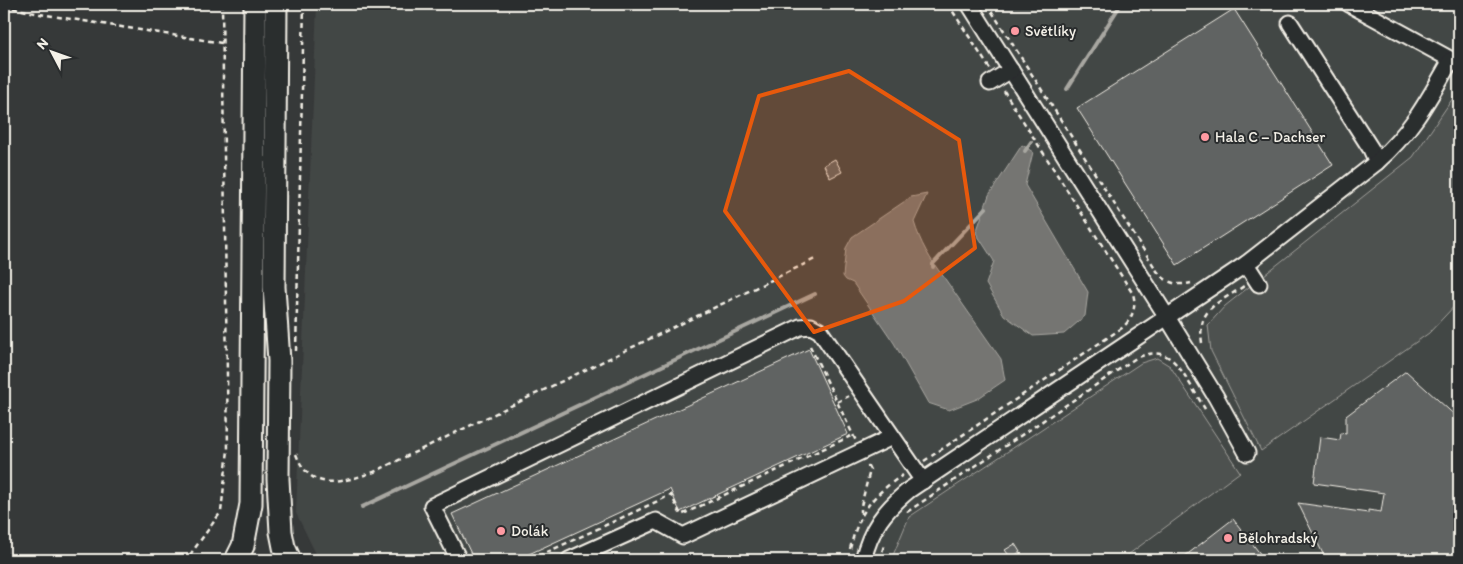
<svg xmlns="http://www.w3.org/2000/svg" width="1463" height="564" viewBox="0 0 1463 564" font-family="Itim,sans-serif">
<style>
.built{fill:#434645}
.green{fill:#4e514f;stroke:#a1a19c}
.water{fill:#757572;stroke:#a8a7a1}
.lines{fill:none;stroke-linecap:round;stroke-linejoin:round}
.stream{stroke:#a8a7a1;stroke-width:4}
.building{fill:#616362;stroke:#f4f1e8}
.minor-casing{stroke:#f4f1e8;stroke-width:19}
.highway-casing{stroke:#f4f1e8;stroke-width:25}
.path{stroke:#f4f1e8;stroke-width:2.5;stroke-dasharray:5 4;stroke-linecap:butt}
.minor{stroke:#2a2d2e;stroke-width:15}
.highway{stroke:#2a2d2e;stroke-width:21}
.marked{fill:#e8590c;fill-opacity:0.2;stroke:#e8590c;stroke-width:4;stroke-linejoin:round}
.poi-dot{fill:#ff9aa2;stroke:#2a2d2e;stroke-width:2}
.labels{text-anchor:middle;stroke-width:4;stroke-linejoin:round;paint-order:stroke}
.poi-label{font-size:15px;fill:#f4f1e8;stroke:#2a2d2e;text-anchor:start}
</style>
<rect width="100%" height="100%" fill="#363939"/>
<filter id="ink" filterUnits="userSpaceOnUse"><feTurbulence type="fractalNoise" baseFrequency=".02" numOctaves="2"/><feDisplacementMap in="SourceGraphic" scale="10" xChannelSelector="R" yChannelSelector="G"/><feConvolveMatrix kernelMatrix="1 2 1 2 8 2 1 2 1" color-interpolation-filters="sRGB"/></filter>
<g filter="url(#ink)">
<!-- built -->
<path class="built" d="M 317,4 L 1459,4 L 1459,560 L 319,560 L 296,513 Z"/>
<!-- green -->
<g class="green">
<path d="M 1459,89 L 1459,301 L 1429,333 L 1261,451 L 1211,351 L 1208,325 L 1225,306 L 1413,157 Z"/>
<path d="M 1157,358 L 1170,366 L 1240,472 L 1121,560 L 891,560 L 909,517 L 1141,363 Z"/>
</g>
<!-- water -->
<g class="water">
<path d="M 1022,145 L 1033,152 L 1025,185 L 1088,292 L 1085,316 L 1064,334 L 1033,336 L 1004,315 L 986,284 L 994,261 L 976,233 L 989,195 Z"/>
<path d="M 927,194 L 914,222 C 920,242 930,260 943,276 L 1001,359 L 1005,380 L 977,399 L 949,410 L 928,403 L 894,343 L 853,283 L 846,280 L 843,276 L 846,248 L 852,237 L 911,197 Z"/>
</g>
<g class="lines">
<!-- stream -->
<g class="stream">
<path d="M 1067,89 L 1121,4"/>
<path d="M 1025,151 L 1031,142"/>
<path d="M 933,267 L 933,264 L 986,208"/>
<path d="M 362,507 L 815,294"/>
</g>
</g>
<!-- building -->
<g class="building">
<path d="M 1234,9 L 1333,165 L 1177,265 L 1077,108 Z"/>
<path d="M 835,159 L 842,172 L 830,178 L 824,165 Z"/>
<path d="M 809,349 L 848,434 L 680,512 L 670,489 L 516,560 L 474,560 L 452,514 Z"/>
<path d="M 1406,371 L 1459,419 L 1459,560 L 1326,560 L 1298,503 L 1368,513 L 1368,510 L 1381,512 L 1384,493 L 1314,483 L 1320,437 L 1340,440 L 1341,433 L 1346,434 L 1346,416 Z"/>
<path d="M 1233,519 L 1265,560 L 1180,560 Z"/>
<path d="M 1015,544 L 1020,552 L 1011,558 L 1005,550 Z"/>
</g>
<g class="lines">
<defs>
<g id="minor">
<path d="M 969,4 L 1167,317 L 1216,397 L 1247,453"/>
<path d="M 1349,4 L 1459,64"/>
<path d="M 1290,23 L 1371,149 L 1377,162"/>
<path d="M 990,83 L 1011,70"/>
<path d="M 1246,264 L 1259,284"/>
<path d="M 459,560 L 432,506 L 800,327 L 811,326 L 820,331 L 923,481"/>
<path d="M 569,560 L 656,521 L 683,536 L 892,437"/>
<path d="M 863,560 C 871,528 884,511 909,490 L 1246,264 L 1377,162 C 1413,130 1428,100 1451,60"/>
</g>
<g id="highway">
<path d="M 276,4 L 274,287 L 279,361 L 278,479 L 281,532 L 284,547 L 290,560"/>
<path d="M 236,560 L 243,546 L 251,504 L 255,4"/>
</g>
</defs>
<!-- minor casing -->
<use href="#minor" class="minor-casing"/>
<!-- highway casing -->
<use href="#highway" class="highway-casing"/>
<!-- path -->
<g class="path">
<path d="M 948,4 L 990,69"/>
<path d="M 987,4 L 1157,271 C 1166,283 1177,286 1191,283"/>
<path d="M 4,6 L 40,14 L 222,43"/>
<path d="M 1202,343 C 1197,307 1218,304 1244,286"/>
<path d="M 810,346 L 856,441"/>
<path d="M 296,351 L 304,4"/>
<path d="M 837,402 L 849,396"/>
<path d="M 296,454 C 311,494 342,482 374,472 L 815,259"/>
<path d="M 924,461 L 1122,328 C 1132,319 1137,307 1133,294 L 1004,91"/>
<path d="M 907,512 L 1136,358 C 1163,347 1173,357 1187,379 C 1193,389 1199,399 1205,409"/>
<path d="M 861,514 L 861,506 L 870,470 L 867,464"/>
<path d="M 850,549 C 859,512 871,496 903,475"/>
<path d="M 183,560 L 187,559 L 221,512 L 228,450 L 222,4"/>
<path d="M 530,560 L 671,495 L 681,515 L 853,435"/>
<path d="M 880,560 L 884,545"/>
</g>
<!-- minor -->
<use href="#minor" class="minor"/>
<!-- highway -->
<use href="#highway" class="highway"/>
</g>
</g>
<!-- marked area -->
<path class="marked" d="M 849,71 L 959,140 L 975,248 L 904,301 L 814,332 L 725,211 L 759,96 Z"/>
<!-- markers -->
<g class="poi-dot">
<circle cx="1015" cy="31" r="5"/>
<circle cx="1205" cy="137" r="5"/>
<circle cx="501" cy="531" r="5"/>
<circle cx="1228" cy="538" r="5"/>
</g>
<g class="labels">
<!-- poi labels -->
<g class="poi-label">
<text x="1025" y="36">Světlíky</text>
<text x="1215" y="142">Hala C – Dachser</text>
<text x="511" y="536">Dolák</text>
<text x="1238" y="543">Bělohradský</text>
</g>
</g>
<!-- margin -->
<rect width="1463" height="564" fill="none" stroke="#2a2d2e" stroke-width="20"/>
<rect x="10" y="10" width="1443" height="544" fill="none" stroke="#f4f1e8" stroke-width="2" filter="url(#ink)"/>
<!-- north arrow -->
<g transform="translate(52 52) rotate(311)" stroke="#2a2d2e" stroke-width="4" paint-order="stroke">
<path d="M0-4L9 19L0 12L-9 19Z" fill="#f4f1e8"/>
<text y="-8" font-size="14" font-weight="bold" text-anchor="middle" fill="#f4f1e8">N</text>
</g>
</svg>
